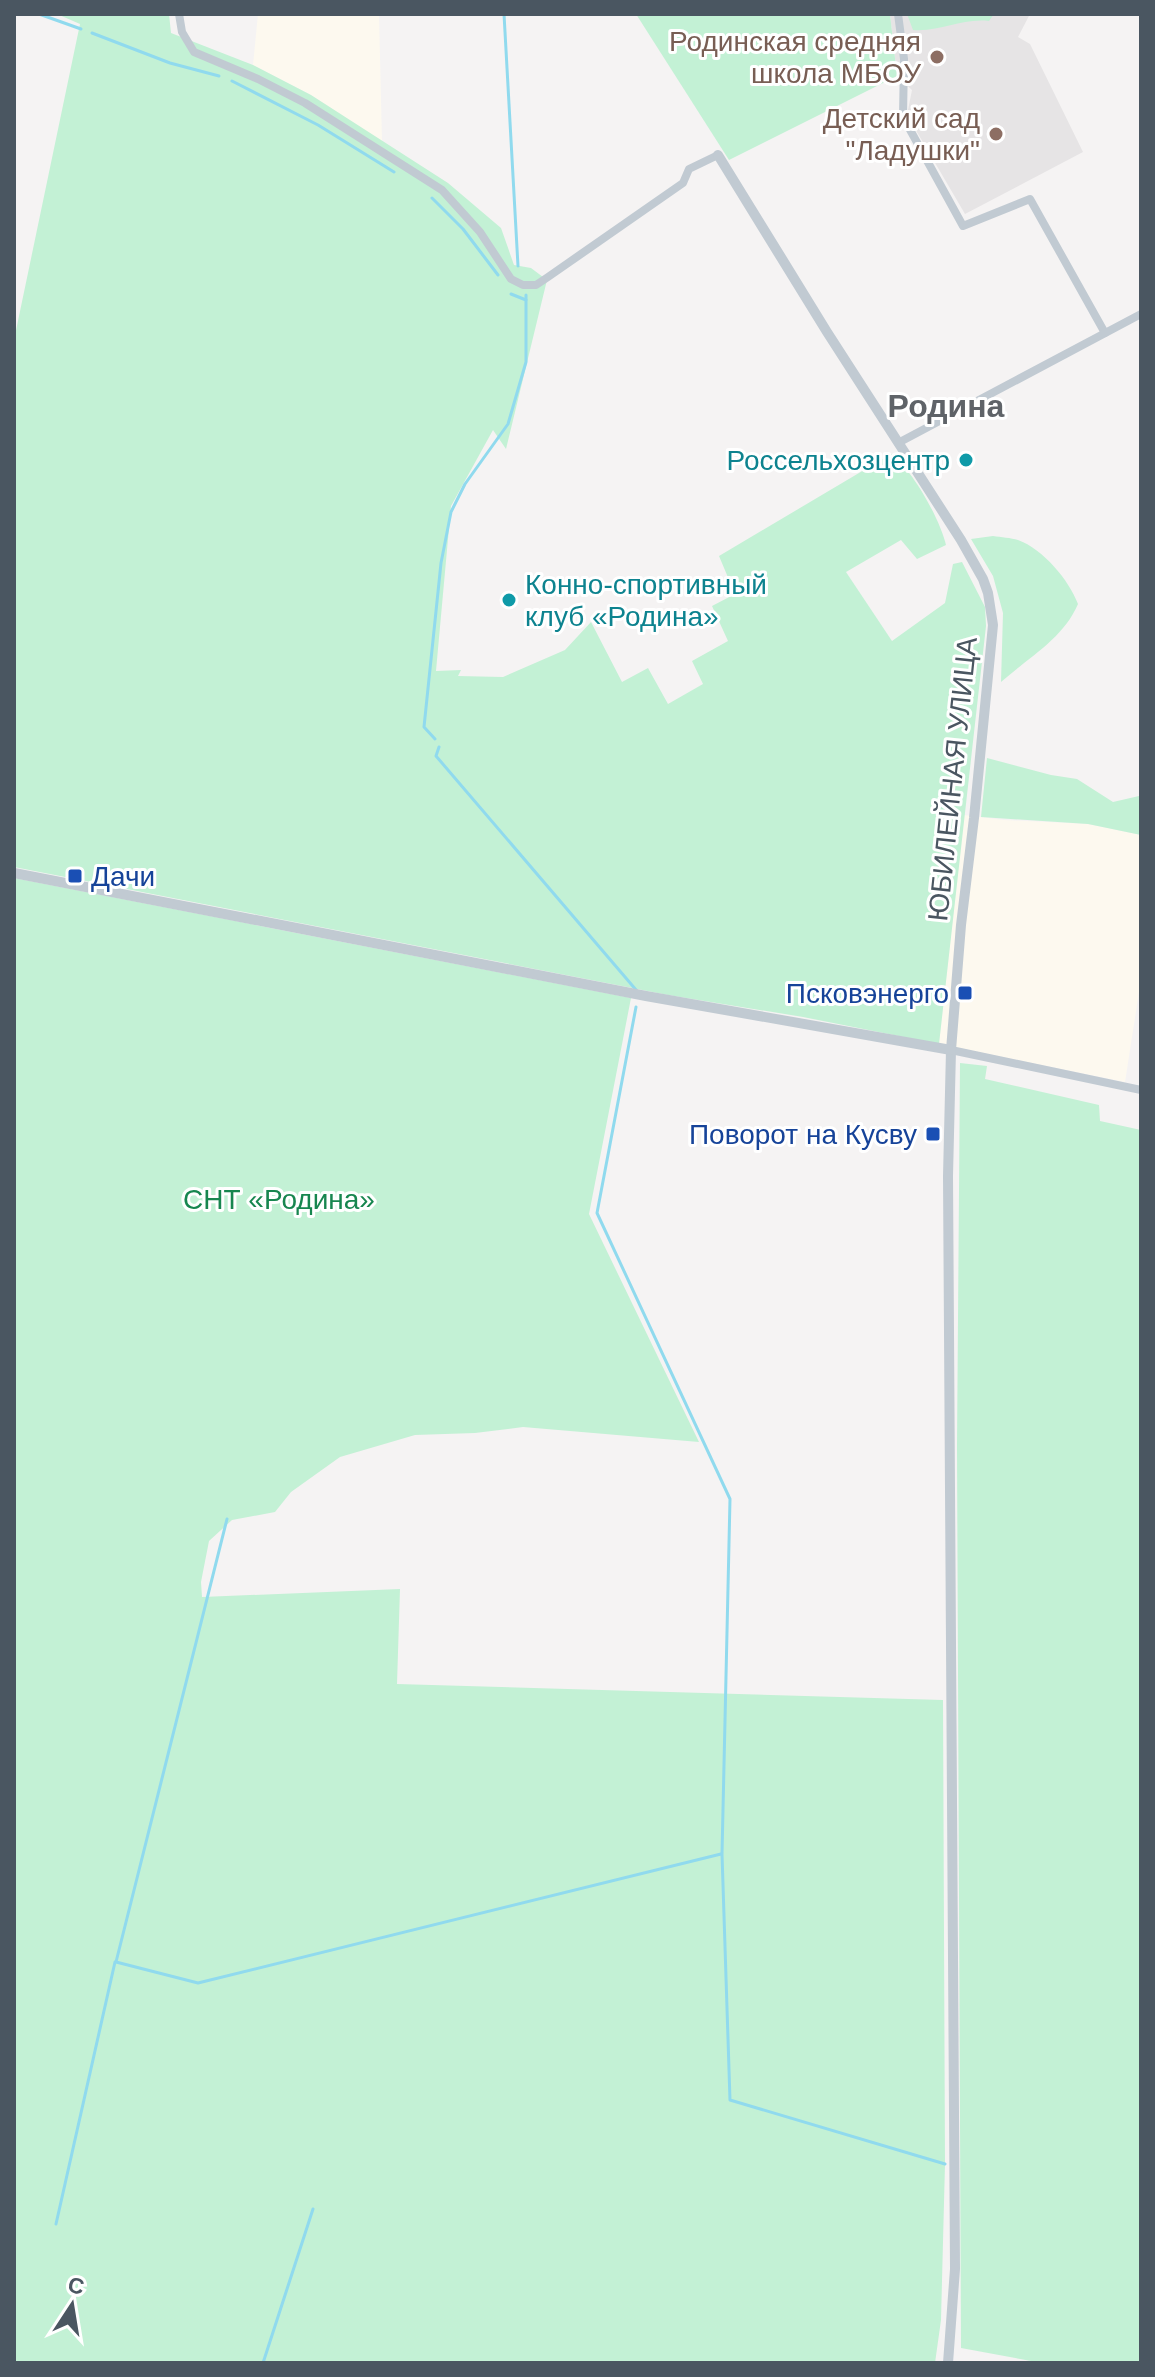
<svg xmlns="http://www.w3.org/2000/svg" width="1155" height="2377" viewBox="0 0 1155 2377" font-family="Arial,sans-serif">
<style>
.commercial{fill:#fdf9ef}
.education{fill:#e6e4e5}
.green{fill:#c3f1d5}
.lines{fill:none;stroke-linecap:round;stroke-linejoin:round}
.stream{stroke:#90daee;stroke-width:3}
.minor{stroke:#c1cad2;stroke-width:8}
.tertiary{stroke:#c1cad2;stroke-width:10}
.education-dot{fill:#8d6e63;stroke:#fff;stroke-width:3}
.culture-dot{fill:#0f9aa8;stroke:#fff;stroke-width:3}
.transit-dot{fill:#1a4fb4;stroke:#fff;stroke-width:3}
.labels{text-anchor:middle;stroke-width:6;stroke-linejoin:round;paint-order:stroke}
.education-label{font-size:28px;fill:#785e54;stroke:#fff;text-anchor:end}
.culture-label{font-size:28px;fill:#0d838f;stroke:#fff;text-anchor:end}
.street-label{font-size:28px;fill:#4a5661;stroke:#fff}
.transit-label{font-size:28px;fill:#164399;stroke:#fff;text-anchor:end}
.park-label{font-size:28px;fill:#17864f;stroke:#fff}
.quarter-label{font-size:32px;font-weight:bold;fill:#5f6368;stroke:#fff}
</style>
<rect width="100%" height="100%" fill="#f5f3f3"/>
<!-- commercial -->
<g class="commercial">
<path d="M 258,14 L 379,14 L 382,142 L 311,95 L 253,65 Z"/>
<path d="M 964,815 L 1004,820 L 1088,824 L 1141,835 L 1141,979 L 1125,1082 L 939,1044 Z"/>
</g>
<!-- education -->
<path class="education" d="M 890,14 L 1030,14 L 1018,37 L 1030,44 L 1083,152 L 965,214 L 907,115 L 912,90 L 897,76 Z"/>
<!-- green -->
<g class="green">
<path d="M 57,14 L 169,14 L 171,33 L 253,65 L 311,95 L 448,183 L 501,228 L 514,265 L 531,268 L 547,280 L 506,449 L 493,430 L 451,506 L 436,671 L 461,670 L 458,676 L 503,677 L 565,650 L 591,622 L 622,682 L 648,668 L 668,704 L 703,684 L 692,661 L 728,641 L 712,606 L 735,594 L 719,556 L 891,454 C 912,469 940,519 946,545 L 917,559 L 901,540 L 846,572 L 892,641 L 945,603 L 953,564 L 962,562 L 985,607 L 986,626 L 939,1044 L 803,1017 L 668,995 L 14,867 L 14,340 L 80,24 Z"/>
<path d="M 636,14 L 890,14 L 897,76 L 729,160 Z"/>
<path d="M 907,14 L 994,14 L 989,21 C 961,18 942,32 913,30 Z"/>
<path d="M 993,536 C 1001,537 1011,538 1018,540 C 1043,549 1069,580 1078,604 C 1063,639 1029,657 1001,682 L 1003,613 L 993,576 L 971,539 Z"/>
<path d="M 987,758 L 1051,775 L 1077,779 L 1113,802 L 1139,796 L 1141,835 L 1088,824 L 981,817 Z"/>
<path d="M 14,878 L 631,998 L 589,1214 L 699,1442 L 523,1427 L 475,1433 L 415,1435 L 340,1457 L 291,1492 L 275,1512 L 232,1520 L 209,1541 L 201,1582 L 202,1597 L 400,1589 L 397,1684 L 943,1700 L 945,2164 L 941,2320 L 935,2363 L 14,2363 Z"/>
<path d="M 960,1063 L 987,1066 L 985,1079 L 1099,1105 L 1100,1121 L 1141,1130 L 1141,2363 L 1042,2363 L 961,2348 L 957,1446 Z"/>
</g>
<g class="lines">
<!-- stream -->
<g class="stream">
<path d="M 39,14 L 81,29"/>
<path d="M 504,14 L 518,266"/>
<path d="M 92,33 L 170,63 L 219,76"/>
<path d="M 232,81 L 318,125 L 394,172"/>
<path d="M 432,198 L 463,229 L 498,275"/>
<path d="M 511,294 L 526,300"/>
<path d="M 435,739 L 424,727 L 441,563 L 451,512 L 465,484 L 508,424 L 526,362 L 526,295"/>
<path d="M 439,747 L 436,756 L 637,991"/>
<path d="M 636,1007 L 597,1213 L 730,1499 L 722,1854 L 730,2100 L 945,2164"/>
<path d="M 227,1519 L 116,1962 L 198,1983 L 721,1854"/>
<path d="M 56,2224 L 115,1962"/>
<path d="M 263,2363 L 313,2209"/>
</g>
<!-- minor -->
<g class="minor">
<path d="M 179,14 L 182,32 L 194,52 L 258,79 L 305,103 L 442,190 L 480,232 L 511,279 L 523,285 L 536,285 L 548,277 L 683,183 L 689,169 L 718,155"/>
<path d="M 898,14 L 904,59 L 903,117 L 963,226 L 1030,199 L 1105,333"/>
<path d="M 898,443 L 1141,314"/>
<path d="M 951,1050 L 1141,1090"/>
</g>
<!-- tertiary -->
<g class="tertiary">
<path d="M 718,155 L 827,332 L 961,540 L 983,579 L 988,593 L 993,625 L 974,818 L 961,925 L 951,1050 L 948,1176 L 955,2269 L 948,2363"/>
<path d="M 14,873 L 646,996 L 951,1050"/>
</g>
</g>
<!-- markers -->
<g class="education-dot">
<circle cx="937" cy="57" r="8"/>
<circle cx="996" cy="134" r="8"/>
</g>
<g class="culture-dot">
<circle cx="966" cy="460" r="8"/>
<circle cx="509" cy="600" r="8"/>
</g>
<g class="transit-dot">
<rect x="67" y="868" width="16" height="16" rx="4"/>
<rect x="957" y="985" width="16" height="16" rx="4"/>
<rect x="925" y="1126" width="16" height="16" rx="4"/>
</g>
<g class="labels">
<!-- education labels -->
<g class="education-label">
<text x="921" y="51">Родинская средняя<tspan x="921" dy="32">школа МБОУ</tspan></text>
<text x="980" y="128">Детский сад<tspan x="980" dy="32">"Ладушки"</tspan></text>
</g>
<!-- culture labels -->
<g class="culture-label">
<text x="950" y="470">Россельхозцентр</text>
<text x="525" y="594" text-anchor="start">Конно-спортивный<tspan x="525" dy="32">клуб «Родина»</tspan></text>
</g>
<!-- street labels -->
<g class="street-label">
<text transform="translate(952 779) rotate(-84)" y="10">ЮБИЛЕЙНАЯ УЛИЦА</text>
</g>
<!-- transit labels -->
<g class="transit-label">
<text x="91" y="886" text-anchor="start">Дачи</text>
<text x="949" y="1003">Псковэнерго</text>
<text x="917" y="1144">Поворот на Кусву</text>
</g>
<!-- park labels -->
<g class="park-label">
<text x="279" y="1209">СНТ «Родина»</text>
</g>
<!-- quarter labels -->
<g class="quarter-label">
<text x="946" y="417">Родина</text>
</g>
</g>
<!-- border -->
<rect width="1155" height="2377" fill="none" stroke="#4a5661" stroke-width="32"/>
<!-- north arrow -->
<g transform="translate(72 2305) rotate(12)" stroke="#ffffff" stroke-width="6" paint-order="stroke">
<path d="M0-6L14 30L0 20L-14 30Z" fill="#4a5661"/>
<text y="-12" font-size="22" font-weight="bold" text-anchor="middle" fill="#4a5661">С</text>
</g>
</svg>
